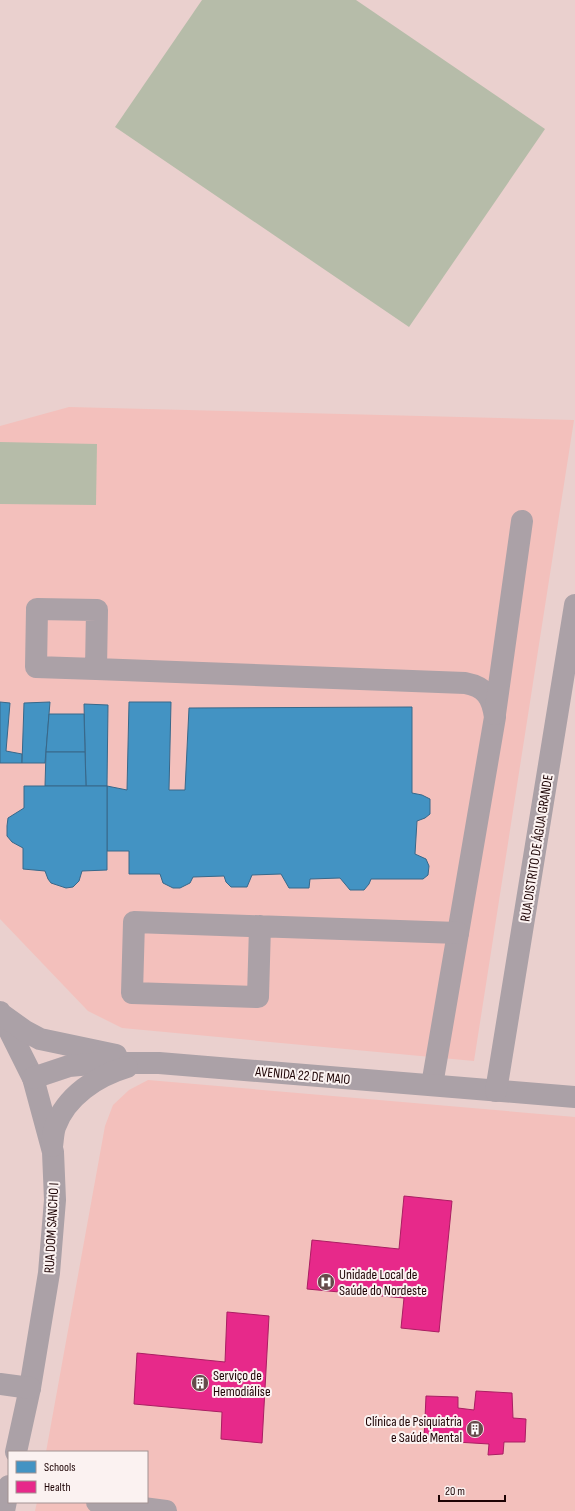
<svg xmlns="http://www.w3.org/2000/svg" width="575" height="1511" viewBox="0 0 575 1511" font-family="'Sofia Sans Condensed',sans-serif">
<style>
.built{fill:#f3c0bc}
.green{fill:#b6bca9}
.schools{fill:#4393c3;stroke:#38688a}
.health{fill:#e7298a;stroke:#aa1e62}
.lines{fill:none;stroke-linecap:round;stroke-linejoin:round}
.minor{stroke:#aba1a7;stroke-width:22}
.labels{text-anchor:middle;stroke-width:4;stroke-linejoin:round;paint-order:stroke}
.street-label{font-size:14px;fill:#1d0304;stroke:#fbf2f1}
.poi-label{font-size:14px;fill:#1d0304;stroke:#fbf2f1;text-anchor:start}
</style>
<rect width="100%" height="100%" fill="#ead0ce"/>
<!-- built -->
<g class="built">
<path d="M 69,407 L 574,420 L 474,1061 L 122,1028 L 88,1011 L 0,919 L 0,426 Z"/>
<path d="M 148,1080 L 575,1117 L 575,1511 L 35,1511 L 37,1502 L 147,1502 L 147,1452 L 46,1452 L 105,1126 L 113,1105 L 129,1090 Z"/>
</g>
<!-- green -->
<g class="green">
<path d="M 202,0 L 356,0 L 545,129 L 409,327 L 115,127 Z"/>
<path d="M 0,442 L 97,444 L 96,505 L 0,504 Z"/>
</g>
<!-- schools -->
<g class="schools">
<path d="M 0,702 L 10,703 L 6,751 L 22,754 L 22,763 L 0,763 Z"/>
<path d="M 50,702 L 45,763 L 22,763 L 24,703 Z"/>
<path d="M 129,702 L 171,702 L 169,790 L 185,790 L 189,708 L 412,707 L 412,793 L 422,795 L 430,799 L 430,814 L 425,818 L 417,821 L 415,854 L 426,859 L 429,866 L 428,875 L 423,879 L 371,879 L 369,884 L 364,890 L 350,890 L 340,878 L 310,879 L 309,888 L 289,888 L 281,874 L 252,875 L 247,887 L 231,887 L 226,882 L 224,876 L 193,877 L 190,883 L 180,888 L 173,888 L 163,883 L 160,874 L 129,874 L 129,851 L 107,851 L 107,786 L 127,790 Z"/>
<path d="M 84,704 L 108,705 L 107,786 L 86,786 Z"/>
<path d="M 49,714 L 84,714 L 85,752 L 46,752 Z"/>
<path d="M 46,752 L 85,752 L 86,786 L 45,786 Z"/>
<path d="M 24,786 L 107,786 L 107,870 L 82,871 L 79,881 L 73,887 L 66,888 L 51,883 L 48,879 L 45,871 L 23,869 L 23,848 L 12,842 L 7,836 L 7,826 L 8,818 L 24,808 Z"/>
</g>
<!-- health -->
<g class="health">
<path d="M 404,1196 L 452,1201 L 439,1332 L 401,1328 L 404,1298 L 307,1289 L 312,1240 L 399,1249 Z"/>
<path d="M 227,1312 L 269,1316 L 262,1443 L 221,1439 L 222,1412 L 134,1404 L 137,1353 L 225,1362 Z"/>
<path d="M 476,1391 L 512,1393 L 513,1418 L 526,1419 L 525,1442 L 504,1442 L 503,1454 L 488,1455 L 489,1444 L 424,1440 L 426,1396 L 458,1397 L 458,1408 L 474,1410 Z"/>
</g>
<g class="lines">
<!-- minor -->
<g class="minor">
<path d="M 96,669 L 97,610 L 37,609 L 36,667 L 96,669 L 465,683 C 486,687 492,697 495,717 L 432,1085"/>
<path d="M 495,714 L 522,521"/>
<path d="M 260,926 L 258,997 L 132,993 L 134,922 L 458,933"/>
<path d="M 0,1012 L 33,1078 L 53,1152 L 55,1200 L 49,1273 L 30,1388 L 16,1452"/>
<path d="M 4,1016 L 25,1031 L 40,1039 L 116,1055"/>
<path d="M 33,1078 L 69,1066 L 102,1063 L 159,1063 L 575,1097"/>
<path d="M 496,1091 L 575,605"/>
<path d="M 52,1146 C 53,1140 53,1133 55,1127 C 66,1096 97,1076 127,1067"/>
<path d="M 0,1384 L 30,1388"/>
<path d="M 97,1502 L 166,1511"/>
<path d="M 4,1511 L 9,1486"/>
</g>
</g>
<!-- icons -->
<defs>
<symbol id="hospital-disc" viewBox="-11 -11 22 22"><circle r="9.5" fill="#654b4b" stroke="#fbf2f1"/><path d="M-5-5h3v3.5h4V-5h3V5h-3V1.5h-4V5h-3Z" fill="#fff"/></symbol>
<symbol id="building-disc" viewBox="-11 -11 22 22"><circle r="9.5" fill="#654b4b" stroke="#fbf2f1"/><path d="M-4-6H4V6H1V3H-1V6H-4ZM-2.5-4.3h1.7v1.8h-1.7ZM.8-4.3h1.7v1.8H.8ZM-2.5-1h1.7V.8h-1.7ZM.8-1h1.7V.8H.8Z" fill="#fff"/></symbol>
</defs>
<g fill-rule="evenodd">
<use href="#hospital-disc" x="316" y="1272" width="20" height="20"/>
<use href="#building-disc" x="190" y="1373" width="20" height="20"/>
<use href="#building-disc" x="465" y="1419" width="20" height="20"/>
</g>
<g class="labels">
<!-- street labels -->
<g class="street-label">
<text transform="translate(536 848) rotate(-81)" y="5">RUA DISTRITO DE ÁGUA GRANDE</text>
<text transform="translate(303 1075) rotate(5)" y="5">AVENIDA 22 DE MAIO</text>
<text transform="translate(51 1228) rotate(-87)" y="5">RUA DOM SANCHO I</text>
</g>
<!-- poi labels -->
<g class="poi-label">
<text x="339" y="1279">Unidade Local de<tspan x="339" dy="16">Saúde do Nordeste</tspan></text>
<text x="213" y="1380">Serviço de<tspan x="213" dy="16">Hemodiálise</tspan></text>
<text x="462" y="1426" text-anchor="end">Clínica de Psiquiatria<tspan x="462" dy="16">e Saúde Mental</tspan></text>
</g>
</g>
<!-- legend -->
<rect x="8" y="1451" width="140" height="52" fill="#fbf2f1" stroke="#a29292"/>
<rect x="16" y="1461" width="20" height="12" fill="#4393c3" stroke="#a29292"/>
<text x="44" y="1471" font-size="12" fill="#1d0304">Schools</text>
<rect x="16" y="1481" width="20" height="12" fill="#e7298a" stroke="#a29292"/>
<text x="44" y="1491" font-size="12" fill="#1d0304">Health</text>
<!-- scale -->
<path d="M439 1495v6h66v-6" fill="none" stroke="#1d0304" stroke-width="2"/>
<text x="445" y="1495" font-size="12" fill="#1d0304" stroke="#fbf2f1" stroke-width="3" paint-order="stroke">20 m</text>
</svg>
